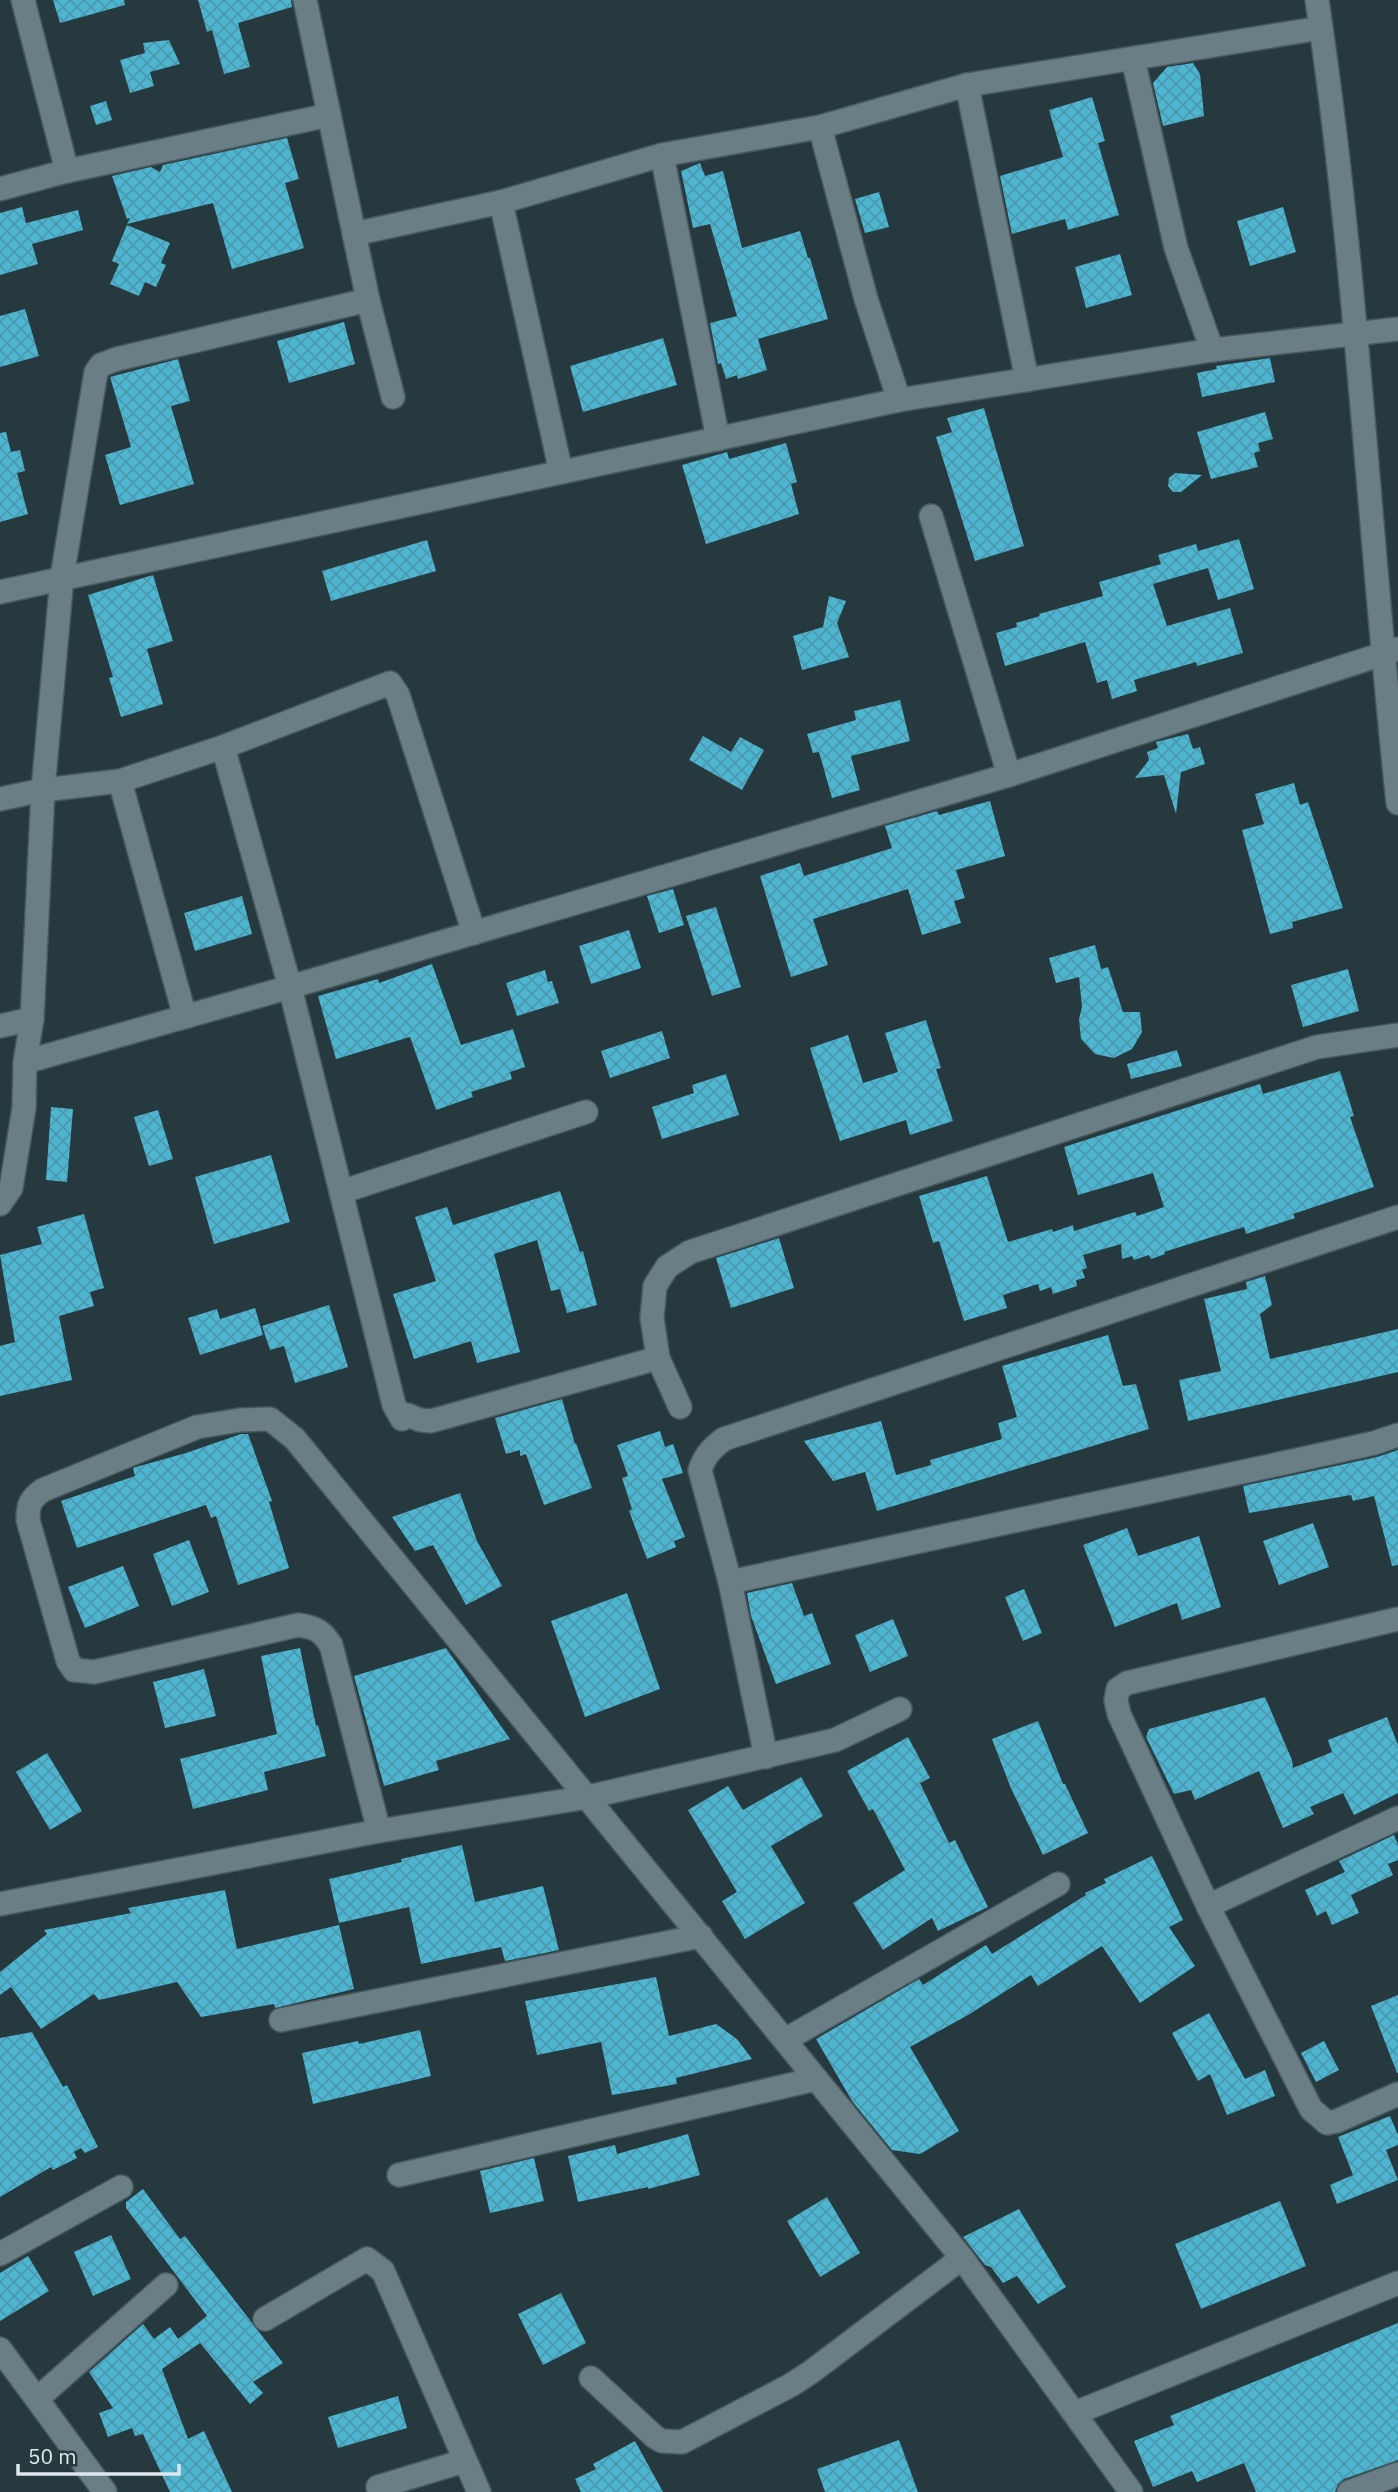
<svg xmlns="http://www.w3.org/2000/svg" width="1398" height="2492" viewBox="0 0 1398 2492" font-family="'IBM Plex Sans',sans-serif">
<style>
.building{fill:url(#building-cross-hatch)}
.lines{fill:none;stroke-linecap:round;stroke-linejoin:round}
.minor-casing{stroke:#47585d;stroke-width:26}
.minor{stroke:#697e85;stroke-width:23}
</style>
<defs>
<pattern id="building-cross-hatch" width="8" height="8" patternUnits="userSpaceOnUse" patternTransform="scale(1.75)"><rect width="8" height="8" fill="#4eb5d0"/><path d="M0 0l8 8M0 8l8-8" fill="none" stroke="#4b99ae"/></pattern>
</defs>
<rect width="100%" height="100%" fill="#26393f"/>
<!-- building -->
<g class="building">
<path d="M 53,0 L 124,0 L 125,5 L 60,23 Z"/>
<path d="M 198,0 L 291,0 L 292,7 L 238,23 L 250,67 L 224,74 L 212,30 L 207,32 Z"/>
<path d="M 169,40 L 180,64 L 150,72 L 154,86 L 130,93 L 120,60 L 145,53 L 143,43 Z"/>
<path d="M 1193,63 L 1200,74 L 1204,116 L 1163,126 L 1153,83 L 1167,67 Z"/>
<path d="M 1092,97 L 1105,141 L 1098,143 L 1119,215 L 1068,230 L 1065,219 L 1012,234 L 1000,176 L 1063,157 L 1049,110 Z"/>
<path d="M 106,101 L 112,120 L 96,125 L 90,106 Z"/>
<path d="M 287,138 L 299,179 L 285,183 L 304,248 L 232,269 L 213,203 L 127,224 L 130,218 L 127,219 L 112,176 L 151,167 L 160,172 L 163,165 Z"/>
<path d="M 700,163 L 705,176 L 723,171 L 742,248 L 800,231 L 808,258 L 810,258 L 828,319 L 758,339 L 767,370 L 738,379 L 737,375 L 726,379 L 721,363 L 718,364 L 710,323 L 737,316 L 710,224 L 693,228 L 681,171 Z"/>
<path d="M 879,192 L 889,227 L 865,233 L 855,199 Z"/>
<path d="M 22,207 L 26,223 L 78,210 L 83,230 L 32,244 L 38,264 L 0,275 L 0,213 Z"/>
<path d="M 1283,207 L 1296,252 L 1250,266 L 1237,221 Z"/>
<path d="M 127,225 L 170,243 L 161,263 L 166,265 L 156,287 L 145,282 L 139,296 L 110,284 L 119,264 L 112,261 Z"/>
<path d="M 1120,254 L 1132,295 L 1086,308 L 1075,267 Z"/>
<path d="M 25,309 L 39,356 L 0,367 L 0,316 Z"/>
<path d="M 344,322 L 355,364 L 289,383 L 277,341 Z"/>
<path d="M 663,338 L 677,385 L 583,412 L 570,366 Z"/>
<path d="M 1270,358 L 1275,382 L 1202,397 L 1197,373 L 1217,369 L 1216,366 Z"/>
<path d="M 178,359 L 190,401 L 171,406 L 194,484 L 120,505 L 105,455 L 131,447 L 110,377 Z"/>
<path d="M 984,408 L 1024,546 L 975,561 L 936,437 L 952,432 L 947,418 Z"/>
<path d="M 1265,412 L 1273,439 L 1258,443 L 1260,451 L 1254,453 L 1258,467 L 1211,479 L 1197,432 Z"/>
<path d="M 6,432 L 11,452 L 20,450 L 25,471 L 17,473 L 28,514 L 0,522 L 0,433 Z"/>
<path d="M 786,443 L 797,482 L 791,484 L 799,514 L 706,544 L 682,465 L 727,452 L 729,459 Z"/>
<path d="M 1175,473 L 1202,475 L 1181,492 L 1173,492 L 1168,486 L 1169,478 Z"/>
<path d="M 1239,539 L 1254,589 L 1218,600 L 1208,568 L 1153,584 L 1167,626 L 1230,608 L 1243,653 L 1197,666 L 1196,662 L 1134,680 L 1137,691 L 1112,699 L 1107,680 L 1097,683 L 1085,642 L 1005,666 L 996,633 L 1017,627 L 1016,623 L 1040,616 L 1039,614 L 1103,596 L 1099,582 L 1161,564 L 1158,555 L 1196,544 L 1198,551 Z"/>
<path d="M 427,540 L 436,571 L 331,601 L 322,571 Z"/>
<path d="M 153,575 L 173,641 L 147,649 L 163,704 L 121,717 L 109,678 L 113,677 L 88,595 Z"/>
<path d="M 829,596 L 846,601 L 837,623 L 849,657 L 802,670 L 793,636 L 823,627 Z"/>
<path d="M 900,700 L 910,741 L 851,756 L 860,790 L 832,798 L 819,752 L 813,753 L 807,734 L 856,720 L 854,711 Z"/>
<path d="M 1188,734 L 1193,749 L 1200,747 L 1205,764 L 1181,772 L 1176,814 L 1164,775 L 1135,778 L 1149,760 L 1147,752 L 1158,748 L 1156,742 Z"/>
<path d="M 703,736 L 731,752 L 740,737 L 764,750 L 742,790 L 689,760 Z"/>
<path d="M 1294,783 L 1300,805 L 1308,802 L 1343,908 L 1292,922 L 1293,928 L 1270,934 L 1242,830 L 1264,824 L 1255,794 Z"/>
<path d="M 990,801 L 1005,856 L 956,870 L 965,898 L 954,901 L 961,923 L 922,935 L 908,889 L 813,919 L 828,965 L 791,977 L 760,876 L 800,863 L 804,876 L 892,848 L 885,826 L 937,811 L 939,815 Z"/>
<path d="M 673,889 L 684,925 L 659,933 L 647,896 Z"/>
<path d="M 242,896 L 252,934 L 195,951 L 184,913 Z"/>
<path d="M 716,907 L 741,987 L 712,996 L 686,916 Z"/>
<path d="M 629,930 L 641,968 L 591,984 L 579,946 Z"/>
<path d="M 1095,945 L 1101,969 L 1108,967 L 1123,1012 L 1140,1012 L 1142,1032 L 1132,1049 L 1114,1058 L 1095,1054 L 1081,1039 L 1079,1019 L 1082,1007 L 1079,977 L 1056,983 L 1049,958 Z"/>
<path d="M 432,964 L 461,1045 L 513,1029 L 525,1067 L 510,1072 L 512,1079 L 471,1092 L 473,1097 L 436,1110 L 410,1037 L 336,1059 L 318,996 L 378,979 L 379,983 Z"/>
<path d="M 1348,969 L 1359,1011 L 1303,1027 L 1291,985 Z"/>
<path d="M 545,970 L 548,982 L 552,981 L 559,1003 L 517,1016 L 506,983 Z"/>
<path d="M 926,1020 L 941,1068 L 936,1069 L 953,1121 L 910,1135 L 906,1120 L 840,1141 L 810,1048 L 848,1035 L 863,1083 L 898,1072 L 885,1033 Z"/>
<path d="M 662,1031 L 670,1058 L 610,1078 L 601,1051 Z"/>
<path d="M 1177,1050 L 1182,1066 L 1131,1079 L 1127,1064 Z"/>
<path d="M 1340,1071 L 1354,1116 L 1350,1117 L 1374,1187 L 1293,1214 L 1295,1218 L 1246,1234 L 1244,1227 L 1164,1252 L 1165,1254 L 1151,1259 L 1149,1255 L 1134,1260 L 1132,1256 L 1122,1259 L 1121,1244 L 1083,1255 L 1087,1268 L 1082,1270 L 1085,1278 L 1076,1280 L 1077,1286 L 1053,1294 L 1051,1287 L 1040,1291 L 1038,1284 L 1003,1295 L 1007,1308 L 964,1321 L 939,1241 L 933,1243 L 919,1196 L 987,1176 L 1008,1242 L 1052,1229 L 1053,1232 L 1073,1225 L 1074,1231 L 1135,1212 L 1137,1216 L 1164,1207 L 1153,1173 L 1078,1195 L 1064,1147 L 1260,1084 L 1263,1094 Z"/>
<path d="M 726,1074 L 739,1115 L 662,1139 L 652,1107 L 694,1093 L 692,1085 Z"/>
<path d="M 51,1107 L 73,1109 L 67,1182 L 46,1180 Z"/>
<path d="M 158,1110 L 173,1159 L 149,1166 L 134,1117 Z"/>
<path d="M 271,1155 L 290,1222 L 214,1244 L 195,1177 Z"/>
<path d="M 560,1191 L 580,1252 L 583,1251 L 597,1305 L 567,1313 L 560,1289 L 551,1291 L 537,1240 L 494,1254 L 520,1352 L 477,1363 L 471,1341 L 414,1359 L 393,1294 L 436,1281 L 415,1217 L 447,1207 L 453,1225 Z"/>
<path d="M 84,1214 L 104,1288 L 90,1292 L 94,1306 L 59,1316 L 72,1380 L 0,1396 L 0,1346 L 15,1342 L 0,1255 L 42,1244 L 37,1227 Z"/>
<path d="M 779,1238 L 794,1288 L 731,1308 L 716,1258 Z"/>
<path d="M 1265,1276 L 1272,1305 L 1260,1314 L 1270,1359 L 1398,1329 L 1398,1372 L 1188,1421 L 1179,1380 L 1221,1371 L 1204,1299 L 1247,1289 L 1246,1282 Z"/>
<path d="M 329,1305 L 348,1367 L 295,1383 L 284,1346 L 270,1350 L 262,1326 Z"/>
<path d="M 255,1308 L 263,1335 L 200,1355 L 188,1318 L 217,1309 L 220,1319 Z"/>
<path d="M 1108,1335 L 1123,1386 L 1136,1384 L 1149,1429 L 877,1511 L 865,1472 L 833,1481 L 804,1441 L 881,1421 L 896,1475 L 931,1465 L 930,1460 L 1002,1439 L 998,1423 L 1017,1417 L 1002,1366 Z"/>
<path d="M 562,1399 L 575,1444 L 576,1443 L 592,1488 L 544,1505 L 526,1454 L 520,1456 L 520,1450 L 506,1454 L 495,1418 Z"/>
<path d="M 660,1431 L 665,1447 L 673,1444 L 683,1473 L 662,1479 L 685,1537 L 674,1541 L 676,1547 L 647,1559 L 629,1511 L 632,1509 L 622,1478 L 628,1476 L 617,1445 Z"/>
<path d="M 241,1434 L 248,1434 L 272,1501 L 269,1502 L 289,1568 L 238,1585 L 216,1516 L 211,1518 L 206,1505 L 77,1548 L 61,1501 L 135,1476 L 133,1468 L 136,1467 L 186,1453 Z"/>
<path d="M 1398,1450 L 1398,1565 L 1392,1566 L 1374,1496 L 1353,1501 L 1351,1495 L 1249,1513 L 1243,1486 L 1377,1457 Z"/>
<path d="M 460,1493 L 477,1541 L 502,1586 L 466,1605 L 433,1545 L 415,1551 L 392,1517 Z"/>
<path d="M 1313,1523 L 1329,1567 L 1279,1585 L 1263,1541 Z"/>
<path d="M 1127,1528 L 1138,1556 L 1199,1536 L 1221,1607 L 1182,1620 L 1177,1603 L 1115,1627 L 1083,1545 Z"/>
<path d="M 189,1540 L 209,1592 L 172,1606 L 153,1554 Z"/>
<path d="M 123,1566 L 139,1606 L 85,1628 L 68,1587 Z"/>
<path d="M 792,1583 L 804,1616 L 812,1613 L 831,1664 L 776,1684 L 751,1616 L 747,1593 Z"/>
<path d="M 1024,1589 L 1042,1633 L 1023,1641 L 1005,1597 Z"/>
<path d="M 627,1593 L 660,1689 L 585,1717 L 551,1621 Z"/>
<path d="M 893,1619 L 908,1656 L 870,1672 L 855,1635 Z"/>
<path d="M 300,1648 L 316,1726 L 318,1725 L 326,1756 L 264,1772 L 268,1790 L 193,1809 L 180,1759 L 277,1734 L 261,1656 Z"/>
<path d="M 446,1648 L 510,1739 L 436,1761 L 439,1770 L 384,1786 L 354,1676 Z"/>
<path d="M 204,1669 L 216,1716 L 165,1728 L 153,1682 Z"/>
<path d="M 1265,1697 L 1292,1760 L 1293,1768 L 1332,1752 L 1328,1740 L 1387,1717 L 1398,1745 L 1398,1793 L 1354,1815 L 1343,1793 L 1310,1807 L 1314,1814 L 1283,1828 L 1259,1771 L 1195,1800 L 1191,1790 L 1174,1794 L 1146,1737 L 1149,1729 Z"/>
<path d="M 1038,1721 L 1063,1784 L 1065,1784 L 1088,1833 L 1043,1855 L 1010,1786 L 992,1739 Z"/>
<path d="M 908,1737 L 930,1778 L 920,1783 L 949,1843 L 955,1840 L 988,1907 L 938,1931 L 932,1918 L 883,1950 L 853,1903 L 905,1870 L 873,1809 L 869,1811 L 847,1771 Z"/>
<path d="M 47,1753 L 82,1811 L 50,1830 L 16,1772 Z"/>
<path d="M 801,1777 L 823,1816 L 771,1846 L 805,1903 L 745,1939 L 722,1901 L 737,1892 L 688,1810 L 728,1786 L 743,1810 Z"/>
<path d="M 1394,1835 L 1398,1845 L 1398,1860 L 1388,1864 L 1393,1875 L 1351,1895 L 1359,1913 L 1332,1925 L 1326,1911 L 1317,1916 L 1305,1890 L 1345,1872 L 1339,1861 Z"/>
<path d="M 462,1845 L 475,1902 L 543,1886 L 559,1950 L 505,1961 L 501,1947 L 421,1964 L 409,1907 L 339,1923 L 329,1879 L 402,1862 L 401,1859 Z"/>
<path d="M 1152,1856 L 1183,1920 L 1169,1927 L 1195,1966 L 1140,2003 L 1102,1946 L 1038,1986 L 1031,1975 L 968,2015 L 910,2047 L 959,2131 L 920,2154 L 892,2150 L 852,2101 L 816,2039 L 919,1979 L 923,1985 L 986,1945 L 992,1954 L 1086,1895 L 1085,1893 L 1106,1883 L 1104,1879 Z"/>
<path d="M 225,1890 L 237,1949 L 339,1925 L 354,1989 L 275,2008 L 274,2004 L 201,2017 L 177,1982 L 99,2000 L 94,1994 L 41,2029 L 11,1987 L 0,1995 L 0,1972 L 47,1934 L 44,1930 L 131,1913 L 128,1908 Z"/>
<path d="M 656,1977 L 669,2036 L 716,2024 L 737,2039 L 752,2059 L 676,2078 L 677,2084 L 612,2095 L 601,2042 L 537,2055 L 525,2001 Z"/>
<path d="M 1398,1995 L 1398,2073 L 1397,2073 L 1371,2006 Z"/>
<path d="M 1209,2013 L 1245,2079 L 1265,2070 L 1275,2096 L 1227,2115 L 1210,2074 L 1198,2081 L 1172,2033 Z"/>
<path d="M 420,2030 L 431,2076 L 313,2104 L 302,2053 L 358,2041 L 359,2044 Z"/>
<path d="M 32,2032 L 63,2087 L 67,2085 L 98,2147 L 85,2153 L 81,2148 L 74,2152 L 77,2158 L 53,2170 L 51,2167 L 0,2197 L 0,2038 Z"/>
<path d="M 1324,2041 L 1339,2070 L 1316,2082 L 1301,2053 Z"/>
<path d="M 1390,2116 L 1398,2135 L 1398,2145 L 1386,2150 L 1398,2180 L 1337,2204 L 1330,2185 L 1353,2175 L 1338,2137 Z"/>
<path d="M 688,2134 L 700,2175 L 648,2189 L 648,2187 L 578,2202 L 568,2156 L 615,2145 L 617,2154 Z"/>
<path d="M 534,2158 L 544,2201 L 490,2213 L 480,2171 Z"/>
<path d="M 143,2189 L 180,2239 L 185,2236 L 283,2363 L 253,2382 L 263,2393 L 250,2404 L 200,2343 L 162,2369 L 188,2439 L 204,2431 L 232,2492 L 170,2492 L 143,2434 L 135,2436 L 132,2428 L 108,2437 L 99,2413 L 113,2408 L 89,2372 L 143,2324 L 154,2339 L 170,2327 L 178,2339 L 207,2316 L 126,2208 L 126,2202 Z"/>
<path d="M 827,2197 L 860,2253 L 820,2277 L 787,2221 Z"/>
<path d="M 1280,2201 L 1306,2266 L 1201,2309 L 1175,2244 Z"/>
<path d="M 1019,2209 L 1066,2287 L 1038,2304 L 1017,2276 L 1003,2283 L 991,2267 L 985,2265 L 963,2237 Z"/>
<path d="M 111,2235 L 131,2279 L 93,2296 L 74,2252 Z"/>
<path d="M 28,2256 L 49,2291 L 0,2321 L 0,2273 Z"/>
<path d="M 561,2293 L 586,2343 L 543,2365 L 518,2314 Z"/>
<path d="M 1398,2323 L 1398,2460 L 1344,2479 L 1338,2484 L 1335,2492 L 1256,2492 L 1244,2463 L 1197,2482 L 1192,2471 L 1153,2487 L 1134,2441 L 1174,2425 L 1170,2416 Z"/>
<path d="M 398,2396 L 407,2428 L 338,2448 L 328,2417 Z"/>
<path d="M 899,2440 L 918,2492 L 825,2492 L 817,2469 Z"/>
<path d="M 635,2441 L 663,2492 L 581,2492 L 575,2479 L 596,2469 L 593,2464 Z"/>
</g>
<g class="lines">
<defs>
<g id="minor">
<path d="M 23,0 L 67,171"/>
<path d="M 305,0 L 368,300 L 393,397"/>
<path d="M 1317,0 C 1357,266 1369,536 1398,803"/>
<path d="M 1133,59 L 1176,248 L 1212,350"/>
<path d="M 967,85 L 1027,380"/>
<path d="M 820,127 L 866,299 L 899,400"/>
<path d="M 662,155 L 718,439"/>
<path d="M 0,189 L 67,171 L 329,115"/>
<path d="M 501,202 L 561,472"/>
<path d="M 354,234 L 501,202 L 662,155 L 820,127 L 967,85 L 1321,28"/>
<path d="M 931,516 L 1009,775"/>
<path d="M 0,592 L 899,400 L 1212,350 L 1398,329"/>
<path d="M 223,747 L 290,987 L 394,1405 L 402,1419 L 408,1415 L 420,1420 L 431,1421 L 658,1358"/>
<path d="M 120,781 L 185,1017"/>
<path d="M 0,799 L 43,790 L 120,781 L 223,747 L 390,683 L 398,695 L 474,933"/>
<path d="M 0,1026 L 32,1019"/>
<path d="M 25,1062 L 290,987 L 1009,775 L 1398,649"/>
<path d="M 341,1192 L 586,1112"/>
<path d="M 0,1204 L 11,1188 L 24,1108 L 25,1062 L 32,1019 L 43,790 L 62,577 L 96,372 L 101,365 L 117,359 L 368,300"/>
<path d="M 680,1407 L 658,1358 L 652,1318 L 655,1286 L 667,1267 L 690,1252 L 1317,1047 L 1398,1035"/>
<path d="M 730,1582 L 1302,1459 L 1374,1443 L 1398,1435"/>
<path d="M 1398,1619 L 1127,1683 L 1118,1689 L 1116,1700 L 1119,1714 L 1208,1906 L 1311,2109 L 1327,2123 L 1337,2121 L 1398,2094"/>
<path d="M 766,1757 L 730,1582 L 700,1470 C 705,1455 712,1448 724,1439 L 1398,1217"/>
<path d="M 379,1831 L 331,1645 C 322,1631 315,1627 298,1625 L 94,1672 L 74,1670 L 68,1661 L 28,1520 C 28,1505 30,1499 43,1490 L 197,1427 L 240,1420 L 270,1419 L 295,1439 L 962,2258 L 1131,2492"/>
<path d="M 0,1904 L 379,1831 L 588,1797 L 835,1740 L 900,1709"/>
<path d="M 1208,1906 L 1398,1818"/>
<path d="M 281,2020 L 701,1936"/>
<path d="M 785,2040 L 1058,1884"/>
<path d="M 399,2175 L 816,2079"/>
<path d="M 0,2254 L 121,2187"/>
<path d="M 265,2319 L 367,2259 L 383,2271 L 479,2492"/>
<path d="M 0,2349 L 105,2492"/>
<path d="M 591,2378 L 655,2437 L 662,2441 L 682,2442 L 791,2385 L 811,2372 L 962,2258"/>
<path d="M 37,2399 L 166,2285"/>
<path d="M 1075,2413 L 1398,2283"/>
<path d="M 378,2487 L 464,2461"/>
<path d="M 1349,2492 L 1398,2474"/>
</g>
</defs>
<!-- minor casing -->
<use href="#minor" class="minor-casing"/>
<!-- minor -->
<use href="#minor" class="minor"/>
</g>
<!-- scale -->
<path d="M18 2464v10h161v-10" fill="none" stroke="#dce8eb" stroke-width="3.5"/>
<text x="28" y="2464" font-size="21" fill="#dce8eb" stroke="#26393f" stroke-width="5" paint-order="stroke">50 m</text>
</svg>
